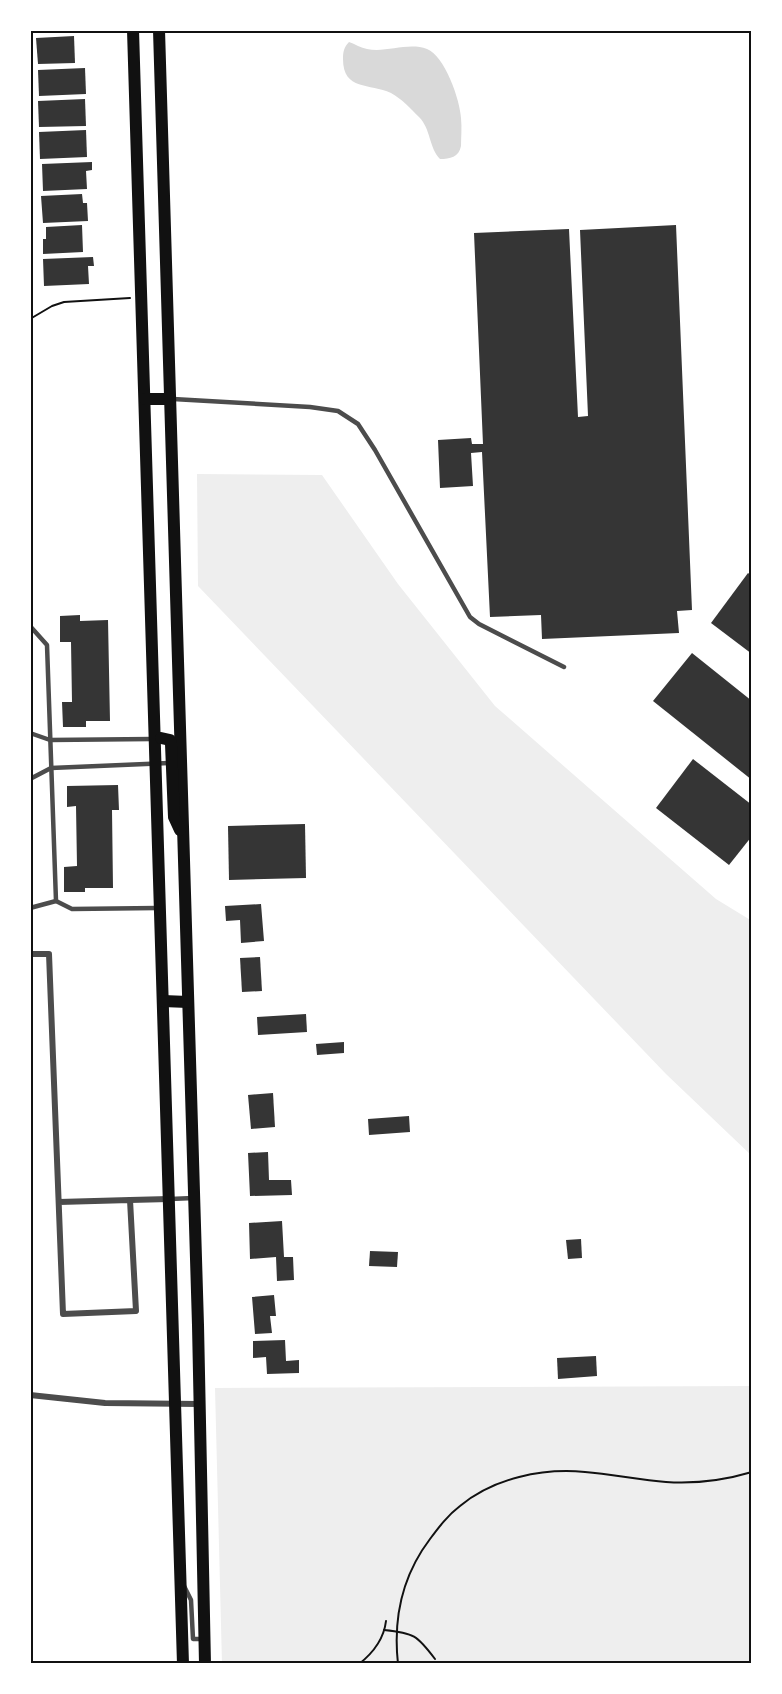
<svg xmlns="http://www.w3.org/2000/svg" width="782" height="1694" viewBox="0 0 782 1694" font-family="Ubuntu,sans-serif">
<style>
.green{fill:#eee}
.water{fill:#d9d9d9}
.building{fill:#353535}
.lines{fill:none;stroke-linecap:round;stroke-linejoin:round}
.path{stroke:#111;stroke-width:2}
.service{stroke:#4c4c4c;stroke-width:4.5}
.minor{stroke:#4c4c4c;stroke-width:6}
.secondary{stroke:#111;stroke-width:12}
.neatline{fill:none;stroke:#111;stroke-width:2}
</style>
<rect width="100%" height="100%" fill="#fff"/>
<!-- green -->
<g class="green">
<path d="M 197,474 L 322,475 L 398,584 L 495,706 L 716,899 L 752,921 L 752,1156 L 666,1074 L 198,586 Z"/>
<path d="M 752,1386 L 752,1664 L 222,1664 L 215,1388 Z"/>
</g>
<!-- water -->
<path class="water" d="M 349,42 C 355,44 361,48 367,49 C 386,53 408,42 427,49 C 445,56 460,100 461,118 C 462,128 461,137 461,146 C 459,157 450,159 440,159 C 429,148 431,129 419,117 C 411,109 402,99 391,93 C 370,83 343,91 343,59 C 343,52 344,47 349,42 Z"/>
<!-- building -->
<g class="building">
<path d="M 74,36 L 75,63 L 38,64 L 36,38 Z"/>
<path d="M 85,68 L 86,94 L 39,96 L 38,70 Z"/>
<path d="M 85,99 L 86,126 L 39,127 L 38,101 Z"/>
<path d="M 86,130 L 87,157 L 40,159 L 39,132 Z"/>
<path d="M 92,162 L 92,170 L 86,171 L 87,189 L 43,191 L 42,164 Z"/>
<path d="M 82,194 L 83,203 L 87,203 L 88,221 L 43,223 L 41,196 Z"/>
<path d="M 82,225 L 83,252 L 43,254 L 43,239 L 46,239 L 46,227 Z"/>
<path d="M 676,225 L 692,610 L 677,611 L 679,633 L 542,639 L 541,615 L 490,617 L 482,452 L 471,453 L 473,486 L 440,488 L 438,440 L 471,438 L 472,444 L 483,444 L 474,233 L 569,229 L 578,417 L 588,416 L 580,230 Z"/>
<path d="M 93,257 L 94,266 L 88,266 L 89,284 L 44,286 L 43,259 Z"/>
<path d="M 748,573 L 752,576 L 752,654 L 711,623 Z"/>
<path d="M 80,615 L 80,621 L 108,620 L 110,721 L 86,721 L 86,727 L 63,727 L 62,702 L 72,702 L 71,642 L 60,642 L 60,616 Z"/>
<path d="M 692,653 L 752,701 L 752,780 L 653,701 Z"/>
<path d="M 693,759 L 752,805 L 752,836 L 729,865 L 656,808 Z"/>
<path d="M 118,785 L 119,810 L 112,810 L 113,888 L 85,888 L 85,892 L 64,892 L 64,867 L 77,866 L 76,806 L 67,807 L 67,786 Z"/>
<path d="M 305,824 L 306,878 L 229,880 L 228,826 Z"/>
<path d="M 261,904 L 264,941 L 241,943 L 240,920 L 226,921 L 225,906 Z"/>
<path d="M 260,957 L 262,991 L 242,992 L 240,958 Z"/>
<path d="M 306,1014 L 307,1032 L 258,1035 L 257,1017 Z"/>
<path d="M 344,1042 L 344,1053 L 317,1055 L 316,1044 Z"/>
<path d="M 273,1093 L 275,1127 L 251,1129 L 248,1095 Z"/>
<path d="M 409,1116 L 410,1132 L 369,1135 L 368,1119 Z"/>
<path d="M 268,1152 L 269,1180 L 291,1180 L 292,1195 L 250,1196 L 248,1153 Z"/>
<path d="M 282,1221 L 284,1257 L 293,1257 L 294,1280 L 277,1281 L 276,1257 L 250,1259 L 249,1223 Z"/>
<path d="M 581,1239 L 582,1258 L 568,1259 L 566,1240 Z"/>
<path d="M 370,1251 L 398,1252 L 397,1267 L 369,1266 Z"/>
<path d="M 274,1295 L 276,1316 L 270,1316 L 272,1333 L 255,1334 L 252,1297 Z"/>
<path d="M 285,1340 L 286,1361 L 299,1360 L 299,1373 L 267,1374 L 266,1357 L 253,1358 L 253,1341 Z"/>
<path d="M 596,1356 L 597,1376 L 558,1379 L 557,1358 Z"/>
</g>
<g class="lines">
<!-- path -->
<g class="path">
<path d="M 30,319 L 52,306 L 64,302 L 130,298"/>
<path d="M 384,1630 C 414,1633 417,1635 435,1659"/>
<path d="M 359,1664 C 373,1653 384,1638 386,1621"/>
<path d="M 398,1664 C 393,1619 402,1576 430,1539 C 439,1527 448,1515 460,1506 C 494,1478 542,1468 585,1472 C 612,1474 639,1480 666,1482 C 695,1484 725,1480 752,1472"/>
</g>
<!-- service -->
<g class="service">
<path d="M 173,399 L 310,407 L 338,411 L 358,424 L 375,450 L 470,617 L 479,624 L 564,667"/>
<path d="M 30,626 L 47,645 L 56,901 L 30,908"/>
<path d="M 30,733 L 50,740 L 152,739"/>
<path d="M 30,779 L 51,768 L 169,763"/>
<path d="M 56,901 L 72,909 L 157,908"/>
<path d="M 170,1199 L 194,1198"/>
<path d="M 184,1586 L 191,1600 L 193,1639 L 205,1639"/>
</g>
<!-- minor -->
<g class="minor">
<path d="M 30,954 L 49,954 L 63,1314 L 136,1311 L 130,1200 L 59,1202"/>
<path d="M 130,1200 L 169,1199"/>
<path d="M 30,1395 L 105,1403 L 199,1404"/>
</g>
<!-- secondary -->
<g class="secondary">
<path d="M 133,30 L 183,1664"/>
<path d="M 159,30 L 198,1325 L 205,1664"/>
<path d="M 145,399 L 170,399"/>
<path d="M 161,738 L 170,740 L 171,744 L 174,817 L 180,830"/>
<path d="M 163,1001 L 188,1002"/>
</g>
</g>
<!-- border -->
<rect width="782" height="1694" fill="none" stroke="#ffffff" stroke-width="63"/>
<rect x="32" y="32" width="718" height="1630" class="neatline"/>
</svg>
